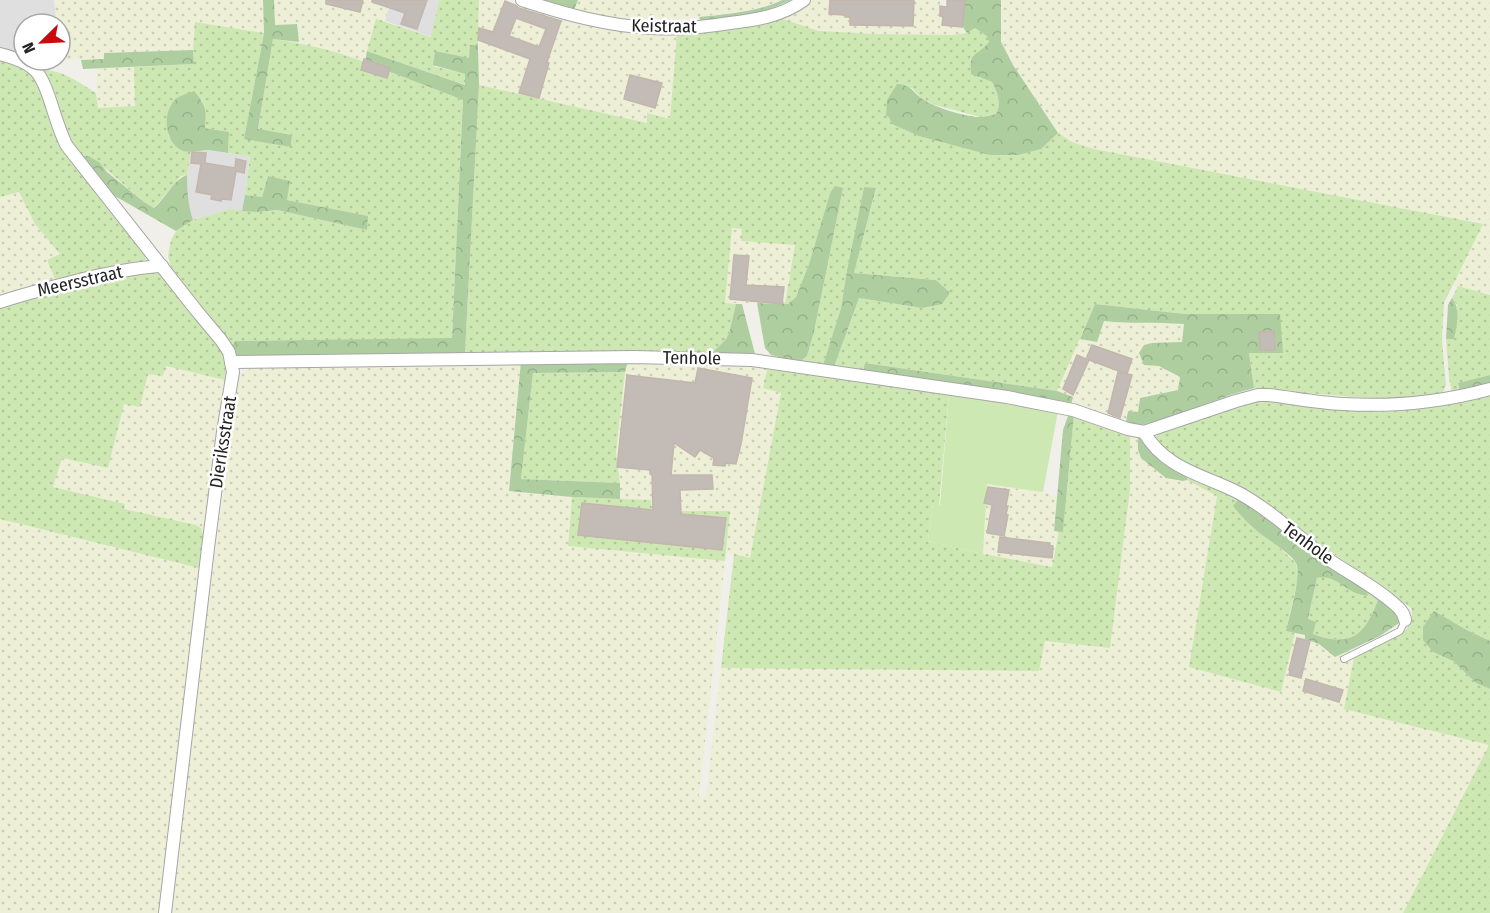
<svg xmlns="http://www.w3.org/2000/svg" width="1490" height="913" viewBox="0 0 1490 913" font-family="'Fira Sans Condensed',sans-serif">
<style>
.residential{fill:#e0dfdf}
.farmland{fill:url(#farmland-dots)}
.grass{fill:url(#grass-dots)}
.forest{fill:url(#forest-crowns)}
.garden{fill:#cee8b3}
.building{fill:#c2bbb6;stroke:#c3b6ac;stroke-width:1.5;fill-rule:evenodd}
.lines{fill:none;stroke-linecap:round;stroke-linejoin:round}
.service-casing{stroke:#a6a6a6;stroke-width:8}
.minor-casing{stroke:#a6a6a6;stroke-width:14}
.service{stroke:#fff;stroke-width:6}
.minor{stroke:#fff;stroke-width:12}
.labels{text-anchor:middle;stroke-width:5;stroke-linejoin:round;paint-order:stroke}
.street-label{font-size:18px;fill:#222;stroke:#fff}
</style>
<defs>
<pattern id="farmland-dots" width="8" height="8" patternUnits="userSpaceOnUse" patternTransform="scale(1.5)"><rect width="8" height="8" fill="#edefd6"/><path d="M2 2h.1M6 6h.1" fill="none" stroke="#cbcdb7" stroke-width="1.8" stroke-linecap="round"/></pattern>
<pattern id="grass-dots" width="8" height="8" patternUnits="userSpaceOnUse" patternTransform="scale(1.5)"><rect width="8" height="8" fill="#cee8b3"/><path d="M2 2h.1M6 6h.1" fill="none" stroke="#b1c79a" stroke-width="1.8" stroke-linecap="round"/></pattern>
<pattern id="forest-crowns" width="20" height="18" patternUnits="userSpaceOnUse" patternTransform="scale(1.5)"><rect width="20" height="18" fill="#afcea0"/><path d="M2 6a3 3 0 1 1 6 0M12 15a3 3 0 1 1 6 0" fill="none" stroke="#96b18a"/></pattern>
</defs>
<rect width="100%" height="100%" fill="#f1efe9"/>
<!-- residential -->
<g class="residential">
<path d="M 0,0 L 54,0 L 57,24 L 24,24 L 24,57 L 0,49 Z"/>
<path d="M 391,0 L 439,0 L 432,37 L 385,21 Z"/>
<path d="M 209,150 L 250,157 L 245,195 L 242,211 L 230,209 L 193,220 L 188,204 L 186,192 L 187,175 L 191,151 Z"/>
</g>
<!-- farmland -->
<g class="farmland">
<path d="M 54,0 L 263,0 L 264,33 L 195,22 L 193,50 L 104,53 L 104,59 L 61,60 L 60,24 L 57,24 Z"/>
<path d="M 274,0 L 391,0 L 385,21 L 376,20 L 365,62 L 299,42 L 297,24 L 274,25 Z"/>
<path d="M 479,0 L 503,0 L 573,24 L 645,33 L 677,33 L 670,119 L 647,113 L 647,123 L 479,85 Z"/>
<path d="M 578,0 L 782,0 L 776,3 L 741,12 L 679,19 L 617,18 L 573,12 Z"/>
<path d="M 811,0 L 940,0 L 940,16 L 959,16 L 964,29 L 967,33 L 953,35 L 875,34 L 819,31 L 783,19 L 795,14 Z"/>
<path d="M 1001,0 L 1490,0 L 1490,295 L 1453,285 L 1483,224 L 1094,149 L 1071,142 L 1058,133 L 1013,65 L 1001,42 Z"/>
<path d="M 134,67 L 136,106 L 97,108 L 97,69 Z"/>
<path d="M 19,191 L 35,224 L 60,254 L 47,260 L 55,279 L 0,297 L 0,197 Z"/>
<path d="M 732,228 L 743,229 L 742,241 L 796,244 L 785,304 L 757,303 L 725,303 Z"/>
<path d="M 1104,321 L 1121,323 L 1159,322 L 1184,324 L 1182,342 L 1152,343 L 1144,365 L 1159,366 L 1180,377 L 1178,390 L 1140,398 L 1138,412 L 1126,422 L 1071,405 L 1073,397 L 1057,391 L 1080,339 L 1097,342 Z"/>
<path d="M 521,361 L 509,491 L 572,497 L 568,546 L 725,561 L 699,796 L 706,797 L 721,668 L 1039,671 L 1045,641 L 1110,648 L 1130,490 L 1130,433 L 1138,435 L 1138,450 L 1141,458 L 1166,478 L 1183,481 L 1187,480 L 1217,496 L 1189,667 L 1281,692 L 1295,633 L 1305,635 L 1305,639 L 1319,644 L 1335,657 L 1350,650 L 1354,658 L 1345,709 L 1489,745 L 1403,913 L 171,913 L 197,693 L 238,377 L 244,372 L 254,367 Z"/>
<path d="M 628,361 L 721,363 L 767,369 L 763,388 L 781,393 L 750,558 L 726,553 L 729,511 L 651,512 L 651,500 L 620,499 L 620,483 L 616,452 L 625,372 Z"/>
<path d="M 165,366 L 225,380 L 203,536 L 201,528 L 123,509 L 125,504 L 53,488 L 61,458 L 108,468 L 124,404 L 148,373 Z"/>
<path d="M 987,484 L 1043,492 L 1057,496 L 1054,531 L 1059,531 L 1053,567 L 983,554 Z"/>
<path d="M 0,519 L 199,568 L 160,913 L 0,913 Z"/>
</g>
<!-- grass -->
<g class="grass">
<path d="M 439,0 L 479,0 L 478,46 L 470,46 L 470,58 L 433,66 L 466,74 L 466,85 L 367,51 L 376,19 L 431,37 Z"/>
<path d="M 783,19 L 819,31 L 875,34 L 953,35 L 967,33 L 975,28 L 987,35 L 989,42 L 984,48 L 978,77 L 992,82 C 997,91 1002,104 996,114 L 980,117 L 935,105 L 922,99 L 912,88 L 887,100 L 1040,149 L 1058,133 L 1072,142 L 1094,149 L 1483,224 L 1444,303 L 1442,340 L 1446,385 L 1443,392 L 1437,396 L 1373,398 L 1352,397 L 1254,388 L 1249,353 L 1185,314 L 1095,304 L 1057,391 L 865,363 L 863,371 L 834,367 L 859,298 L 922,308 L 936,280 L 854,273 L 876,189 L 864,187 L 847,270 L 841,308 L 823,365 L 800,362 L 807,356 L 814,332 L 843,188 L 830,193 L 809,264 L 796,297 L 788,304 L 785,304 L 795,245 L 741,241 L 742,229 L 732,228 L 725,303 L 736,304 L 729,333 L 726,339 L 713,352 L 465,353 L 479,85 L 647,123 L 647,113 L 670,119 L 677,33 Z"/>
<path d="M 195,22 L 264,33 L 244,139 L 291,146 L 292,135 L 258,130 L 273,39 C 339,47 402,76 463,100 L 452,339 L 235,341 L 231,348 L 174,272 L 170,265 L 168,256 L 171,240 L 176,231 L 193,220 L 230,209 L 258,212 L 277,210 L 367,230 L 367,216 L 287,200 L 268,176 L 262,197 L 245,195 L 250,157 L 228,153 L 229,132 L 205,128 C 206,116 207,109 201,99 L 168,135 C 176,147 177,149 191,151 L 187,175 L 181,176 L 154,208 L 144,202 L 94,159 L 89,156 L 81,157 L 68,139 L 60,120 L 45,70 C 64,71 80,83 96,93 L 98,108 L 135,106 L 134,67 L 194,64 L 193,50 Z"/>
<path d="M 0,59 L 4,59 L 24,68 L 31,74 L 37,84 L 44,101 L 51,126 L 64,152 L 148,258 L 143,261 L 55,279 L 47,260 L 60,254 L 35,224 L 19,192 L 0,197 Z"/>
<path d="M 141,270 L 157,272 L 166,279 L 223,353 L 226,367 L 225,380 L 166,366 L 163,376 L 148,374 L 140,407 L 124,404 L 108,468 L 62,458 L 53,487 L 125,504 L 124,509 L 196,525 L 201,528 L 203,536 L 199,568 L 0,519 L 0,306 Z"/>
<path d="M 1458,286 L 1490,295 L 1490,375 L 1458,383 L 1460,392 L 1452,393 L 1449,378 L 1446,339 L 1454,339 L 1457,305 L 1452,298 Z"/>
<path d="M 767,369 L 949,394 L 939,505 L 933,503 L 928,541 L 983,554 L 1052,567 L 1059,531 L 1063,532 L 1074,415 L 1130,433 L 1130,490 L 1110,648 L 1045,641 L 1039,671 L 721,668 L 734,554 L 750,558 L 781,393 L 763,388 Z"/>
<path d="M 625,372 L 616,452 L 620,483 L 521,479 L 533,373 Z"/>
<path d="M 1490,395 L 1490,641 L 1465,629 L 1433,652 L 1453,661 L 1476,683 L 1490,689 L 1490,913 L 1403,913 L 1489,745 L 1344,709 L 1354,658 L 1406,630 C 1412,622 1413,617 1411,608 L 1300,530 L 1171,458 L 1155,444 L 1155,437 L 1160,433 L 1173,430 L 1223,409 L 1263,398 L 1363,407 L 1425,408 L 1464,402 Z"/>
<path d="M 1187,474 L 1240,497 L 1281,549 L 1296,563 L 1298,578 L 1286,631 L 1295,633 L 1281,692 L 1189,667 L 1217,496 L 1187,480 Z"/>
<path d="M 572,497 L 651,500 L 652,511 L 730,511 L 725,561 L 568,546 Z"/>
<path d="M 1324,576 L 1336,580 L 1356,593 L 1366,588 L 1379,597 C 1366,633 1353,649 1313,634 L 1308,620 L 1317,578 Z"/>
</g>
<!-- forest -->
<g class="forest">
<path d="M 263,0 L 274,0 L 275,25 L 297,24 L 299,42 L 273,39 L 258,129 L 292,135 L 291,147 L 244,139 L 264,33 Z"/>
<path d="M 537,0 L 578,0 L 573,12 Z"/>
<path d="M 782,0 L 791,0 L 761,13 L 701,22 L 699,17 C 725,14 758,12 782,0 Z"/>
<path d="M 962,0 L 1001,0 L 1001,42 L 1013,65 L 1058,133 L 1041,149 L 1018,155 L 990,155 L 919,136 L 892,124 L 889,117 L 886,116 L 887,100 L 897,84 C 911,84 914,94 924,100 C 937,108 963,116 978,117 C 984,117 991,115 996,114 C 1002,104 997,91 992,82 L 971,74 C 969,50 977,57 989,42 L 987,36 L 975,28 L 967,33 C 959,23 958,11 962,0 Z"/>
<path d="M 470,45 L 478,46 L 479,85 L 465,353 L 234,357 L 231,348 L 235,341 L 452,338 L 463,100 L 365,62 L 367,51 L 465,85 L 465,74 L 433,65 L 435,51 L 469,58 Z"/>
<path d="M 193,50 L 194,64 L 83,69 L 81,60 L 104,59 L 104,53 Z"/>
<path d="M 194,91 C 206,105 207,110 205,128 L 229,132 L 228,153 C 222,152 215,151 209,150 C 200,150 189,154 181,150 C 164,141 162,111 176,99 C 181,95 189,93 194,91 Z"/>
<path d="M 84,156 L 89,156 L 100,163 L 107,172 L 144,202 L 154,208 C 165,199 174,179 187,175 C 187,191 188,204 193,220 L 176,231 L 113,195 L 81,157 Z"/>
<path d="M 268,176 L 290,181 L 287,200 L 368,216 L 367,230 L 277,210 L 258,212 L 242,211 L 245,195 L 262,197 Z"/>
<path d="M 835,186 L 843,188 L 814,332 L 807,356 L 800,362 L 771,355 L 765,348 L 757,303 L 788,304 L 796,297 L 809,264 L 830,193 Z"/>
<path d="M 864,187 L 876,188 L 854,273 L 936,280 L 950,293 L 942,304 L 922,308 L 859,298 L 834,367 L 823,365 L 841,308 L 847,270 Z"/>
<path d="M 1452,298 C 1461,309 1457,326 1454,339 L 1446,339 L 1448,305 Z"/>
<path d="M 736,304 L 742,304 L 755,354 L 741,355 L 713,352 L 726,339 L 729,333 Z"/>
<path d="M 1095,304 L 1185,314 L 1280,314 L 1283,353 L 1249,353 L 1254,388 L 1230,395 L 1166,419 L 1141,425 L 1126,422 L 1128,411 L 1138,412 L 1140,398 L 1178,390 L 1180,377 L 1159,366 L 1144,365 L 1139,353 L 1144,345 L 1152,343 L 1182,342 L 1184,324 C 1157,322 1131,324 1104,321 L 1097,342 L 1080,339 Z"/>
<path d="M 521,361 L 628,361 L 625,372 L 533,373 L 521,479 L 620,483 L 620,499 L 572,497 L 509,491 Z"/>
<path d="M 865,363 L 1057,391 L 1073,397 L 1071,405 L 863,371 Z"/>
<path d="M 1490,375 L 1490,385 L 1460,392 L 1458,383 Z"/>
<path d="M 1074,415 L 1063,532 L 1054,531 L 1063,430 L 1068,416 Z"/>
<path d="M 1138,435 L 1187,474 L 1187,480 L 1183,481 L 1166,478 L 1141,458 L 1138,450 Z"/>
<path d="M 1240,497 L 1366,588 L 1368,596 C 1363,595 1358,594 1353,592 C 1341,585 1332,574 1317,578 L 1308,619 L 1316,622 L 1313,634 C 1353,649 1366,633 1379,597 L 1398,614 L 1399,623 L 1380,636 L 1335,657 L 1319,644 L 1305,639 L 1305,635 L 1286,631 C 1289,617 1302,575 1296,563 C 1291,553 1265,538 1256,530 C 1248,523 1240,515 1233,506 Z"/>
<path d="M 1434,611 L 1465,629 L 1490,641 L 1490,689 L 1476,683 L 1453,661 L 1433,652 L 1423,640 L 1423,627 Z"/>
</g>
<!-- garden -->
<path class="garden" d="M 949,394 L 1058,411 L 1043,492 L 987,484 L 983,554 L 928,541 L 933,503 L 940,505 Z"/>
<!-- building -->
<g class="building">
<path d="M 326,0 L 363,0 L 360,12 L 326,4 Z"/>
<path d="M 372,0 L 427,0 L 417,29 L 401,24 L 405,13 L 372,2 Z"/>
<path d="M 830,0 L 914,0 L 913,26 L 850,25 L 850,17 L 845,17 L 845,15 L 829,14 Z"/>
<path d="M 947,0 L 965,1 L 962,27 L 942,25 L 943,17 L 940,16 L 940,6 L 947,7 Z"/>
<path d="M 505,1 L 515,5 L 519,8 L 561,21 L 547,62 L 549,63 L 539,98 L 519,93 L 530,59 L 478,40 L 479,28 L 493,32 ZM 516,18 L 546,29 L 539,47 L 509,36 Z"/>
<path d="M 364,59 L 390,68 L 387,78 L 361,70 Z"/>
<path d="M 630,75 L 662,83 L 655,108 L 624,99 Z"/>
<path d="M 192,152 L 206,153 L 205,163 L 235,168 L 236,159 L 246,161 L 244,173 L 236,171 L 231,200 L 221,199 L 221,201 L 211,199 L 212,195 L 196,192 L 201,164 L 191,163 Z"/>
<path d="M 734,255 L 749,256 L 746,285 L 784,287 L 782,304 L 730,299 Z"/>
<path d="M 1274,331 L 1275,350 L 1260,350 L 1259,332 Z"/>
<path d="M 1092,345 L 1132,359 L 1127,374 L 1089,360 L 1073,395 L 1063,389 L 1077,355 L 1086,359 Z"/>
<path d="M 698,368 L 752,378 L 741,444 L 736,464 L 726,463 L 725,466 L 713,465 L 714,458 L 700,450 L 695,457 L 674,443 L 671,475 L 712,475 L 713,489 L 680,490 L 681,514 L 726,518 L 722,550 L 578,535 L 582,503 L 653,510 L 652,475 L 650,474 L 650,470 L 617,467 L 627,375 L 695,383 Z"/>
<path d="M 1118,372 L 1132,375 L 1120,418 L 1108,413 Z"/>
<path d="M 988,487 L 1009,490 L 1006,506 L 1008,506 L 1006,514 L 1008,515 L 1004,536 L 987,533 L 992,505 L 984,503 Z"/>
<path d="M 1000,537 L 1050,543 L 1049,545 L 1053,546 L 1052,558 L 998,552 Z"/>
<path d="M 1297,638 L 1310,641 L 1301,678 L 1289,675 L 1290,670 L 1289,670 Z"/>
<path d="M 1306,679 L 1343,690 L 1339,702 L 1303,691 Z"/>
</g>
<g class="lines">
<defs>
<path id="service" d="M 1344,659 L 1400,631 L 1405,621"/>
<g id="minor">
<path d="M 522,0 C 565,14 607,26 652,28 C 678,30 705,27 730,23 C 756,20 782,16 804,0"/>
<path d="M 0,54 C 12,57 26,61 35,70 C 49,84 55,125 67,146 L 196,310 L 221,340 L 229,352 L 233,372 L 223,432 L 208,548 L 165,913"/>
<path d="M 0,302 C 30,292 60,285 91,277 C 115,272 138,267 162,266"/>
<path d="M 231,362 L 634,357 L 752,360 L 1007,397 L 1073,410 L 1128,429 L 1144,432 L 1236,401 L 1258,395 L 1269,395 C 1294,398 1318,403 1343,404 C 1393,407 1442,402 1490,389"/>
<path d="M 1144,432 C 1165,469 1204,475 1239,493 C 1272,511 1300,539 1331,561 C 1352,575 1373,586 1392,602 C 1398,607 1404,612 1405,620"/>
</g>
</defs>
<!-- service casing -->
<use href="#service" class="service-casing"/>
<!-- minor casing -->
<use href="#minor" class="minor-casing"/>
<!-- service -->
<use href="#service" class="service"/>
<!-- minor -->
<use href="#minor" class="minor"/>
</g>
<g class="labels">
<!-- street labels -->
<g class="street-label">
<text transform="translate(664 26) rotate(1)" y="6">Keistraat</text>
<text transform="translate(80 281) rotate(-13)" y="6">Meersstraat</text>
<text transform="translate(692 358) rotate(1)" y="6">Tenhole</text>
<text transform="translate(223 442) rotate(-81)" y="6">Dieriksstraat</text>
<text transform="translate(1308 543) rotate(36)" y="6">Tenhole</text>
</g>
</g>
<!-- north arrow -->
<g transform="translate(42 42) rotate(246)"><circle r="28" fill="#ffffff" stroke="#a7a7a7" stroke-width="1.5"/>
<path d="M0-4.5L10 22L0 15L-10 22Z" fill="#c90a0e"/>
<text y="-9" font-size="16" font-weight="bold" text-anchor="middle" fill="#222222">N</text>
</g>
</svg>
